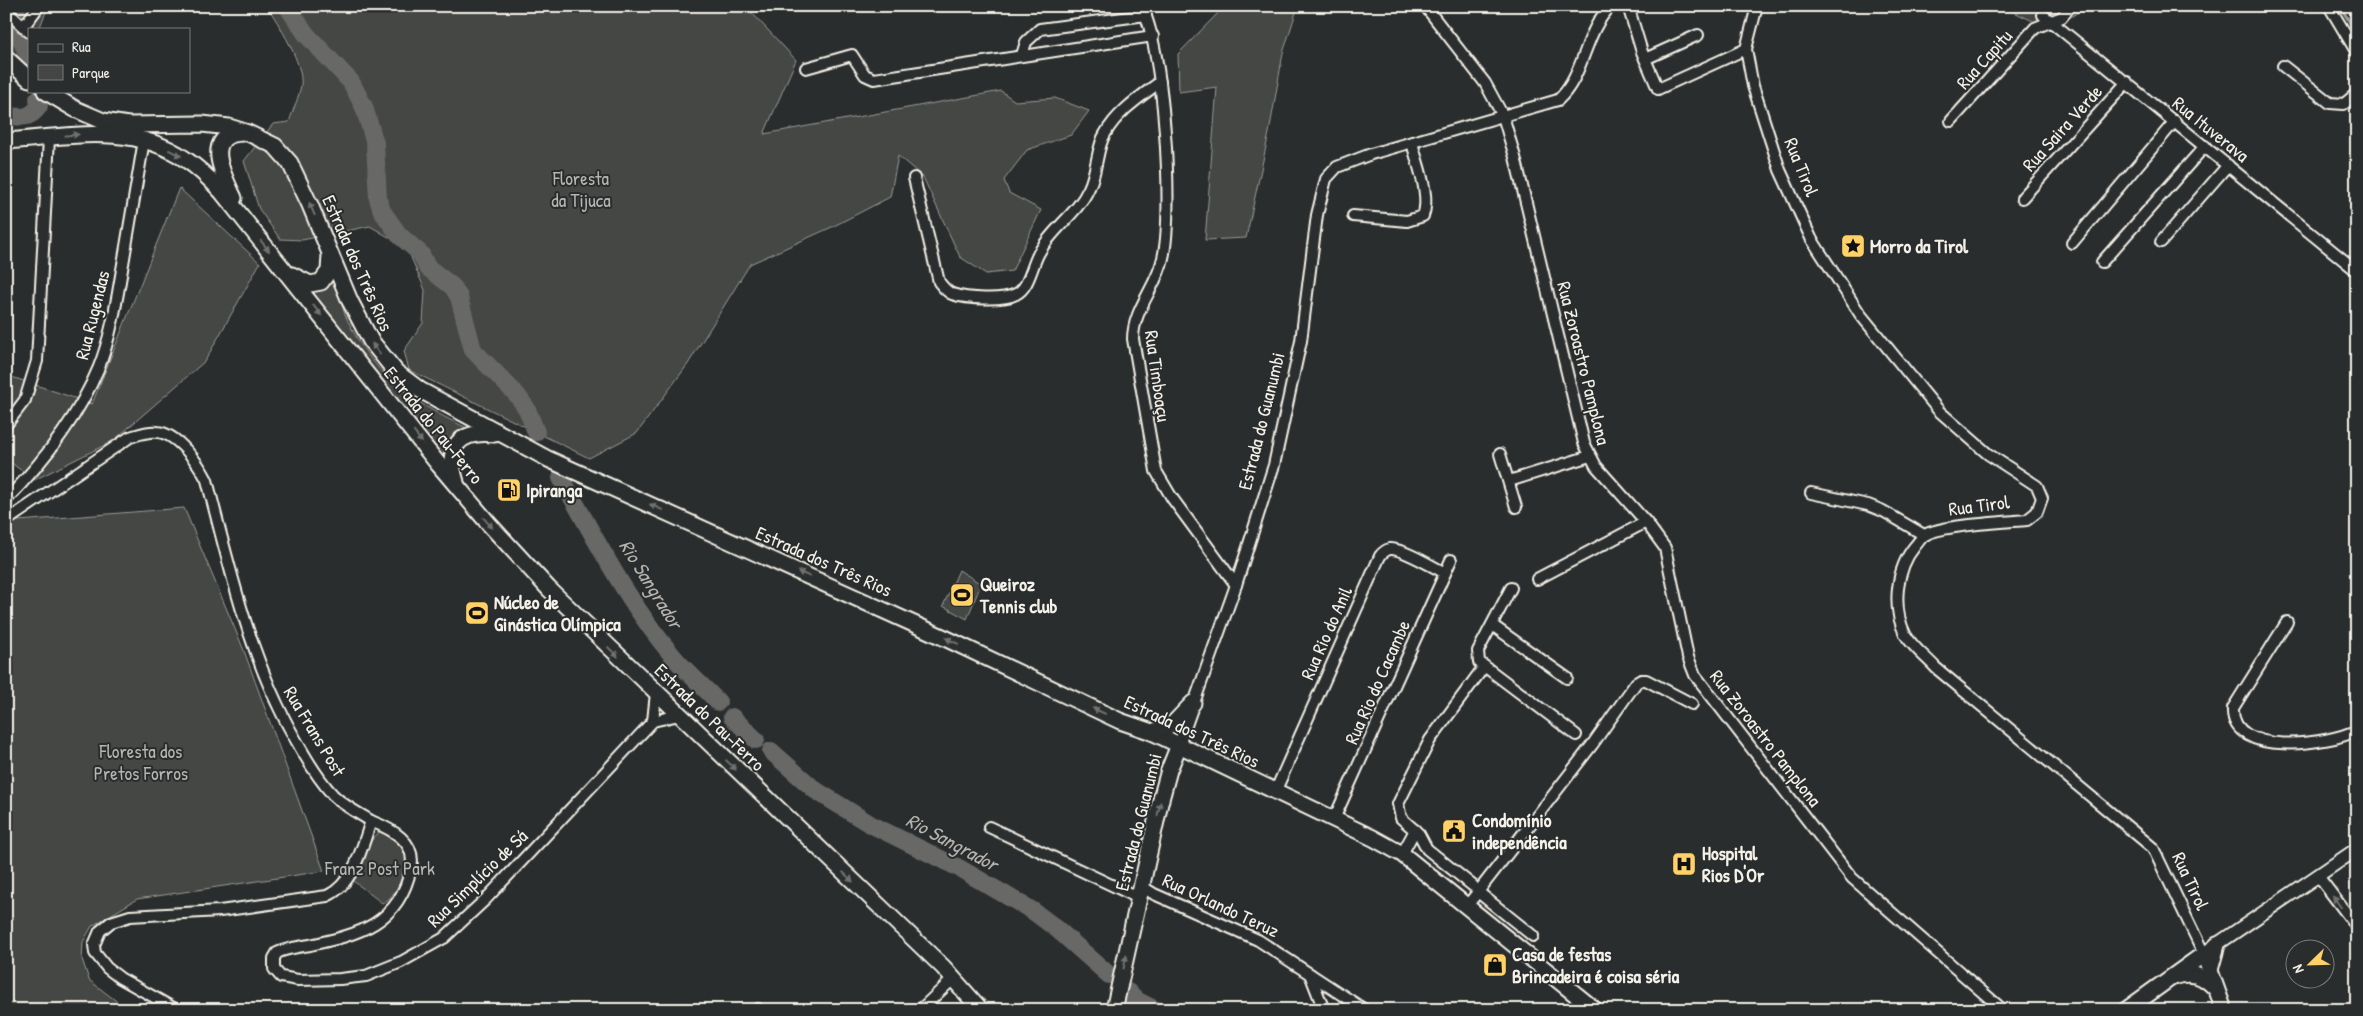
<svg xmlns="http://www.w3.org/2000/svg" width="2363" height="1016" viewBox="0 0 2363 1016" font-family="'Patrick Hand',sans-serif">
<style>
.green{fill:#444645;stroke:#9c9c96}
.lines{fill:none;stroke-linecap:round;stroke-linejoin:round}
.stream{stroke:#9f9f9a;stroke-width:3}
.river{stroke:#676866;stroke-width:18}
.minor-casing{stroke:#f4f1e8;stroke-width:14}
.tertiary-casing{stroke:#f4f1e8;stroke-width:16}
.primary-casing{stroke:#f4f1e8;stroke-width:19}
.minor{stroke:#2a2d2e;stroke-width:10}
.tertiary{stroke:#2a2d2e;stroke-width:12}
.primary{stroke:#2a2d2e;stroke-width:15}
.oneway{fill:#71726f}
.labels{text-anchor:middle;stroke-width:4;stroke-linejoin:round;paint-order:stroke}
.street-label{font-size:19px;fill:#f4f1e8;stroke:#2a2d2e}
.park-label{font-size:19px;fill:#b6b5af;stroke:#2a2d2e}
.poi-label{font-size:19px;font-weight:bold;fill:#f4f1e8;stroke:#2a2d2e;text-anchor:start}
.water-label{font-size:20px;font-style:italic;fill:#b5b3ae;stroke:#2a2d2e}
</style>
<rect width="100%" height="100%" fill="#2a2d2e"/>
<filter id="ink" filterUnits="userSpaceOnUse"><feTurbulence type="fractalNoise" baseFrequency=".02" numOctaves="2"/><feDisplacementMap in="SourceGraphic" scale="10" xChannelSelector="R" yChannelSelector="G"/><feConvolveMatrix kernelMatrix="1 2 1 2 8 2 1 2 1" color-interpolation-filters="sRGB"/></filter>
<g filter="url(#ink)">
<!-- green -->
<g class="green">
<path d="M 28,6 L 58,6 L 46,12 L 39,29 L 29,29 L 29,66 L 6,45 L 6,15 L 21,11 Z"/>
<path d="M 267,6 L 759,6 L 752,13 L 796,60 L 764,134 L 1001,91 L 1015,101 L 1055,98 L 1089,111 L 1071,135 L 1027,150 L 1004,180 L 1009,193 L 1041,210 L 1012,271 L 986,274 L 960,257 L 923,177 L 898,156 L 890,197 L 832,227 L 750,264 L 688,364 L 637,433 L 589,458 L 409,370 L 404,351 L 423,323 L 425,290 L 407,248 L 370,226 L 302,240 L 280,239 L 259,209 L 244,161 L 273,124 L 289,122 C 293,110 299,97 301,85 C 304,64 278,23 267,6 Z"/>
<path d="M 1222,6 L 1298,6 L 1283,53 L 1269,133 L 1246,238 L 1205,240 L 1217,87 L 1179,92 L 1178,54 L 1222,9 Z"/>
<path d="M 2001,6 L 2078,6 L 2081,10 L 2052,30 Z"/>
<path d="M 179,188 L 260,263 L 205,361 L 113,441 L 34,480 L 6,459 L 6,375 L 92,404 Z"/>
<path d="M 334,278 C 339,293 342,311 350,325 C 377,380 419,406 473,431 C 459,438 443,443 443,462 L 306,291 C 318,292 327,288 334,278 Z"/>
<path d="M 184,508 L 243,648 L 324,871 L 137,899 L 92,926 L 83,942 L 82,959 L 89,980 L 128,1010 L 6,1010 L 6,522 Z"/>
<path d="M 959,570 L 981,584 L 967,619 L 943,606 Z"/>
<path d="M 382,830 L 403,841 C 405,846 407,852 407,856 C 406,872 396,898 382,903 L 352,880 C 359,862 365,843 382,830 Z"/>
</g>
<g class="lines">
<!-- stream -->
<path class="stream" d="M 2340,6 L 2357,34"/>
<!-- river -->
<g class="river">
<path d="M 287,6 L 306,34 L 351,82 L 364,107 L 375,143 L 378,199 L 382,211 L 399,235 L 421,254 L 427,267 L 453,287 L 459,297 L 473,350 L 517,395 L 527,409 L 536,432"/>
<path d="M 14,16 L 17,6"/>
<path d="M 15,29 L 29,55"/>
<path d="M 6,115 C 20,118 31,119 39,106 L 38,99"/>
<path d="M 561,478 C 596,539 627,602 672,655 C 686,672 703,686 718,702"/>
<path d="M 732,717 L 756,740"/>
<path d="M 771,751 L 815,790 L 870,824 L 959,868 L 1033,911 L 1057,929 L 1109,975"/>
<path d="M 1128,992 L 1138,1001 L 1156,1010"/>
</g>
<defs>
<g id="minor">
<path d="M 1141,6 C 1164,44 1174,213 1163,258 C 1157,287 1133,309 1133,339 L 1156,471 L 1172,498 L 1236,585"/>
<path d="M 1425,6 L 1485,83 L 1503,116 L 1515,157 L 1584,443 L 1596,466 L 1646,522 L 1665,548 L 1688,657 L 1695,675 L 1852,878 L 2003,1010"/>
<path d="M 1628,6 L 1642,52 L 1658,89 L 1746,49"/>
<path d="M 1757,6 L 1746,49 L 1753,86 L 1780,170 L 1811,238 L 1860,314 L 1939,411 L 1988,454 L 2037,486 L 2042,498 L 2037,512 L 2027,520 C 2005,522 1941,525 1925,535 C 1921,537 1918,543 1915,546 C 1896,569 1892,607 1905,634 C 1912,647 1926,657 1936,668 L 2153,848 L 2204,954"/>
<path d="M 2329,6 L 2357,53"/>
<path d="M 6,11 L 29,32"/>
<path d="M 2043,15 L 2357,271"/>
<path d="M 24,26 L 39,6"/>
<path d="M 1022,55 L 1026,42 L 1040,29 L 1146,15"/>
<path d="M 1645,59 L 1698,35"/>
<path d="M 2283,66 L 2330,103 L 2344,104 L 2357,93"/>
<path d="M 806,68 L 852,55 L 865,75 L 874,79 L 1153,36"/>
<path d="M 1951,121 L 2035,28 L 2062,17 L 2070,6"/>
<path d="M 914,178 L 939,282 C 942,286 947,292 952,294 C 967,299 1003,301 1016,294 C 1030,287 1032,263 1040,251 C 1053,228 1078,213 1089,188 C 1097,172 1097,146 1105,134 C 1117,112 1140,97 1160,82"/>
<path d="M 2022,198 L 2127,82"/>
<path d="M 1353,216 L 1407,221 L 1423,216 C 1431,195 1417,164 1412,142"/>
<path d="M 2161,242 L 2228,165"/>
<path d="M 2072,243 L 2175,121"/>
<path d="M 2102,262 L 2205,146"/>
<path d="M 6,425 L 25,400 L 37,361 L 49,138"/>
<path d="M 1500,454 L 1516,507"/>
<path d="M 1509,481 L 1590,456"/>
<path d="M 1811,493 L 1868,505 L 1883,511 L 1924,535"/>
<path d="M 6,500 C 44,461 78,418 99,367 C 112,334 117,298 123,264 C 130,222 137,181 144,140"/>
<path d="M 6,521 L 130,437 C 140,434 148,431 157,432 C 177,433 199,464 207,480 C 230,569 250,661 297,742 C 307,760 319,780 333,795 C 344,806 358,813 371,821 C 362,847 354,884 327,896 L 220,911 L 130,916 L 111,922 L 100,931 L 94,945 L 95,953 L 107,968 L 120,978 L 177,1010"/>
<path d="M 1537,579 L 1646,522"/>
<path d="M 1511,588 L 1478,651 L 1479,662 L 1576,735"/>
<path d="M 2287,622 L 2233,708 C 2230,758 2329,745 2357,730"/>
<path d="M 1492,625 L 1567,678"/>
<path d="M 653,721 L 656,693"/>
<path d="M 1179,745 L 1236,585 L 1274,465 L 1301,341 L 1317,215 L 1326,179 L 1337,167 L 1371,154 L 1558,100 C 1585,76 1584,31 1611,6"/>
<path d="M 1275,792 L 1380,556 C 1383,552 1385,550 1390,549 C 1402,548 1433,567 1445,573"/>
<path d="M 1334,819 L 1451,560"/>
<path d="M 371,821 C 391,829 417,841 411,868 C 399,924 360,934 310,945 C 299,947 287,948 277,953 L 274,958 L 274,969 L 281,977 L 298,980 L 340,979 L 366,976 L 401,962 L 444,938 L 486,899 L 653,721 L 679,715"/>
<path d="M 989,827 L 1139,898"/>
<path d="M 1402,854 L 1415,830"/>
<path d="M 2318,876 L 2357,927"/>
<path d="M 1141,886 L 1154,894 L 1258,940 L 1365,1010"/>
<path d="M 1473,886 L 1427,849 L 1419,834 L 1401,818 L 1398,804 L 1430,740 L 1483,668"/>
<path d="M 1478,892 L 1533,936"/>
<path d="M 1467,906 L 1592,745 L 1636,683 L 1641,680 L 1646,680 L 1692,704"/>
<path d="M 1310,974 L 1324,1010"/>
<path d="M 758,1009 L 758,1010"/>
<path d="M 920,1010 L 953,979"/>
</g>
<path id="tertiary" d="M 2210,949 L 2357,849"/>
<g id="primary">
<path d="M 6,58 L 29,79"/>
<path d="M 45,91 L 75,109 L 103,121 L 128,125 L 202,124 L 229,127 L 248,133 L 275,146 L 290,163 L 310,205 L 350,301 L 371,341 L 396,372 L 420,390 L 548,459 L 947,639 L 1120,721 L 1152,732 L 1373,838 L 1402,854 L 1595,1010"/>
<path d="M 6,141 C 66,137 132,122 185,159 C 199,168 211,180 222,192 L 439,465 L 489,524 L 549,589 L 943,967 L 981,1010"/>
<path d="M 234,198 C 224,177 201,134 243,133"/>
<path d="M 292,275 L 310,284 L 321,282 L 329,271 L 330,255"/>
<path d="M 456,482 C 445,447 458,430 495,434"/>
<path d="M 1152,732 L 1173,724 L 1193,703"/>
<path d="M 2210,970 L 2217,945"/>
<path d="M 2173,977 C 2191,971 2203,975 2215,988"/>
<path d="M 1114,1010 L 1160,803 L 1169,770 L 1179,745"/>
<path d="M 2126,1010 L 2204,954 L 2224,1010"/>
</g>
</defs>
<!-- minor casing -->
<use href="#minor" class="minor-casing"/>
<!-- tertiary casing -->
<use href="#tertiary" class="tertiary-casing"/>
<!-- primary casing -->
<use href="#primary" class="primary-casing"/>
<!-- minor -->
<use href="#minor" class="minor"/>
<!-- tertiary -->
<use href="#tertiary" class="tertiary"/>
<!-- primary -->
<use href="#primary" class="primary"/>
</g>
<!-- one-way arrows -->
<defs><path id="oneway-solid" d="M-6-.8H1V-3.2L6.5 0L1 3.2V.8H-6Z" transform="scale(1.25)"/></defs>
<g class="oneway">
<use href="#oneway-solid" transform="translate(72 135) rotate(-6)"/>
<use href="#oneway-solid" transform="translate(175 153) rotate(27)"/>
<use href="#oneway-solid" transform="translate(312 209) rotate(-113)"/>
<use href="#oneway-solid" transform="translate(265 246) rotate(51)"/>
<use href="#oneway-solid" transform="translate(317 310) rotate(52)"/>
<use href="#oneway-solid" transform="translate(376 349) rotate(-125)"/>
<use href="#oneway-solid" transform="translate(418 437) rotate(52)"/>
<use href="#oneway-solid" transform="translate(656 507) rotate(-156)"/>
<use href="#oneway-solid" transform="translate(488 523) rotate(49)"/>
<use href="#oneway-solid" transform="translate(804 574) rotate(-156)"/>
<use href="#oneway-solid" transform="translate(952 641) rotate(-155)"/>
<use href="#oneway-solid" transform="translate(613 652) rotate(44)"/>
<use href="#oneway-solid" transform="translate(1099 711) rotate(-155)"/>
<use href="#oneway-solid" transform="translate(731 765) rotate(44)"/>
<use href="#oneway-solid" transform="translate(1159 809) rotate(-76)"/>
<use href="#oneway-solid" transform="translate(848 877) rotate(44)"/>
<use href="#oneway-solid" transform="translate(2337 902) rotate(-127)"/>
<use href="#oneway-solid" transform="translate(1125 962) rotate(-77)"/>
</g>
</g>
<!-- icons -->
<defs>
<symbol id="sight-square" viewBox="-11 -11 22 22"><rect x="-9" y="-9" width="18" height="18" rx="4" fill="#ffd166" stroke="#2a2d2e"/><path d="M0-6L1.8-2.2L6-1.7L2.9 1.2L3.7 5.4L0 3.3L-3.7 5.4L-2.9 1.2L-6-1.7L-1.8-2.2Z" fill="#111"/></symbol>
<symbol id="fuel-square" viewBox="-11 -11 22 22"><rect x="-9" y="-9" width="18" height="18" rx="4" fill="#ffd166" stroke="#2a2d2e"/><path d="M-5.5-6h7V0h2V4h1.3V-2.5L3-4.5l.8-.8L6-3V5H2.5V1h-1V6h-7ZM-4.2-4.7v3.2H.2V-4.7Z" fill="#111"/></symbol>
<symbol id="stadium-square" viewBox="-11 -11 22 22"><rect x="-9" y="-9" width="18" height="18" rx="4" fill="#ffd166" stroke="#2a2d2e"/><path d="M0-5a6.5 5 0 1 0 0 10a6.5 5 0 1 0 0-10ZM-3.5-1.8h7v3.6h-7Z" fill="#111"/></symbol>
<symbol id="civic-square" viewBox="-11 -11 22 22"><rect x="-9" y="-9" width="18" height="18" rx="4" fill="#ffd166" stroke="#2a2d2e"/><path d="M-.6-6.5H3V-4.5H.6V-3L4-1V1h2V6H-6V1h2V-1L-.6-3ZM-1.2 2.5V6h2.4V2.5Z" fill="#111"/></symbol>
<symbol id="hospital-square" viewBox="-11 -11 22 22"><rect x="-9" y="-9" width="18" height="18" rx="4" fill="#ffd166" stroke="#2a2d2e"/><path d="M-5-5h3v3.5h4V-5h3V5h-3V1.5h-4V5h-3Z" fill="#111"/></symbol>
<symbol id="shop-square" viewBox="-11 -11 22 22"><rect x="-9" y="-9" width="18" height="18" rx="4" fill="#ffd166" stroke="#2a2d2e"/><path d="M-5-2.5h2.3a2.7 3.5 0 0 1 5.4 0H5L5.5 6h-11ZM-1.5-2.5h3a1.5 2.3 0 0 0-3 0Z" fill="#111"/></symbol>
</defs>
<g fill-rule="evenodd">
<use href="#sight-square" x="1839" y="232" width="28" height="28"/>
<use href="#fuel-square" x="495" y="476" width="28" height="28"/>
<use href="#stadium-square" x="948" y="581" width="28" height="28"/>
<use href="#stadium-square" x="463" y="599" width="28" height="28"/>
<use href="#civic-square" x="1440" y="817" width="28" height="28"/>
<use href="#hospital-square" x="1670" y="850" width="28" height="28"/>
<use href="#shop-square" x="1481" y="951" width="28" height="28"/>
</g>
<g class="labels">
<!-- street labels -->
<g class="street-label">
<text transform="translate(1984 59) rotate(-48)" y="7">Rua Capitu</text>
<text transform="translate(2062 128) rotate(-48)" y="7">Rua Saira Verde</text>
<text transform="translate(2211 129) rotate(39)" y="7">Rua Ituverava</text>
<text transform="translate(1802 167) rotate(68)" y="7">Rua Tirol</text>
<text transform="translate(358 263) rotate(66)" y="7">Estrada dos Três Rios</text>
<text transform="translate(92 315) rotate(-76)" y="7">Rua Rugendas</text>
<text transform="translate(1584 363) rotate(76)" y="7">Rua Zoroastro Pamplona</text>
<text transform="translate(1158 376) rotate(82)" y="7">Rua Timboaçu</text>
<text transform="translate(1261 421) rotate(-76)" y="7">Estrada do Guanumbi</text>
<text transform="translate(434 425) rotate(51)" y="7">Estrada do Pau-Ferro</text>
<text transform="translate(1979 505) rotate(-7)" y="7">Rua Tirol</text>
<text transform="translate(824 561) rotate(24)" y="7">Estrada dos Três Rios</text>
<text transform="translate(1326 633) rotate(-66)" y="7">Rua Rio do Anil</text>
<text transform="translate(1377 682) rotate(-66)" y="7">Rua Rio do Cacambe</text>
<text transform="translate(710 717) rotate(44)" y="7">Estrada do Pau-Ferro</text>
<text transform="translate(315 731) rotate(59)" y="7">Rua Frans Post</text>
<text transform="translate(1192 731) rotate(25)" y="7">Estrada dos Três Rios</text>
<text transform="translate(1766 738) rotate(52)" y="7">Rua Zoroastro Pamplona</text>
<text transform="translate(1138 822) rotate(-76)" y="7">Estrada do Guanumbi</text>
<text transform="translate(477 878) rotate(-44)" y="7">Rua Simplício de Sá</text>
<text transform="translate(2191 881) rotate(65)" y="7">Rua Tirol</text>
<text transform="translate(1221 905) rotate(25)" y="7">Rua Orlando Teruz</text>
</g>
<!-- park labels -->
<g class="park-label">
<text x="581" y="185">Floresta<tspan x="581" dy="22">da Tijuca</tspan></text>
<text x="141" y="758">Floresta dos<tspan x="141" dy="22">Pretos Forros</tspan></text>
<text x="380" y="875">Franz Post Park</text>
</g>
<!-- poi labels -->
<g class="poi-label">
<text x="1870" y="253">Morro da Tirol</text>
<text x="526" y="497">Ipiranga</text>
<text x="980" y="591">Queiroz<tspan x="980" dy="22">Tennis club</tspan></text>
<text x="494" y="609">Núcleo de<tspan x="494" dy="22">Ginástica Olímpica</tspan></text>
<text x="1472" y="827">Condomínio<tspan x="1472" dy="22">independência</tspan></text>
<text x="1702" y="860">Hospital<tspan x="1702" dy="22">Rios D'Or</tspan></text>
<text x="1512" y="961">Casa de festas<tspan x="1512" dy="22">Brincadeira é coisa séria</tspan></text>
</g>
<!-- water labels -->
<g class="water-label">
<text transform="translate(651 584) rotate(58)" y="7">Rio Sangrador</text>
<text transform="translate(952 842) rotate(28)" y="7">Rio Sangrador</text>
</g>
</g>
<!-- margin -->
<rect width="2363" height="1016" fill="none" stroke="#2a2d2e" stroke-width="25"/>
<rect x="12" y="12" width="2338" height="991" fill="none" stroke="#f4f1e8" stroke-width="2" filter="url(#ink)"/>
<!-- legend -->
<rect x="28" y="28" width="162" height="65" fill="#2a2d2e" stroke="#7b7b78"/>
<rect x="38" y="44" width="25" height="8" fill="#2a2d2e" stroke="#7b7b78"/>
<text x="72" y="52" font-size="15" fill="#f4f1e8">Rua</text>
<rect x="38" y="65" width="25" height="15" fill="#444645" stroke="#7b7b78"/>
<text x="72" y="78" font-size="15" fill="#f4f1e8">Parque</text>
<!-- north arrow -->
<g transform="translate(2310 964) rotate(247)"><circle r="24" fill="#2a2d2e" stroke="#7b7b78"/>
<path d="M0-4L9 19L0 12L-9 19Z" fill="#ffd166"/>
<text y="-8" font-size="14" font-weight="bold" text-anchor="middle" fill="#f4f1e8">N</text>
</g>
</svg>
